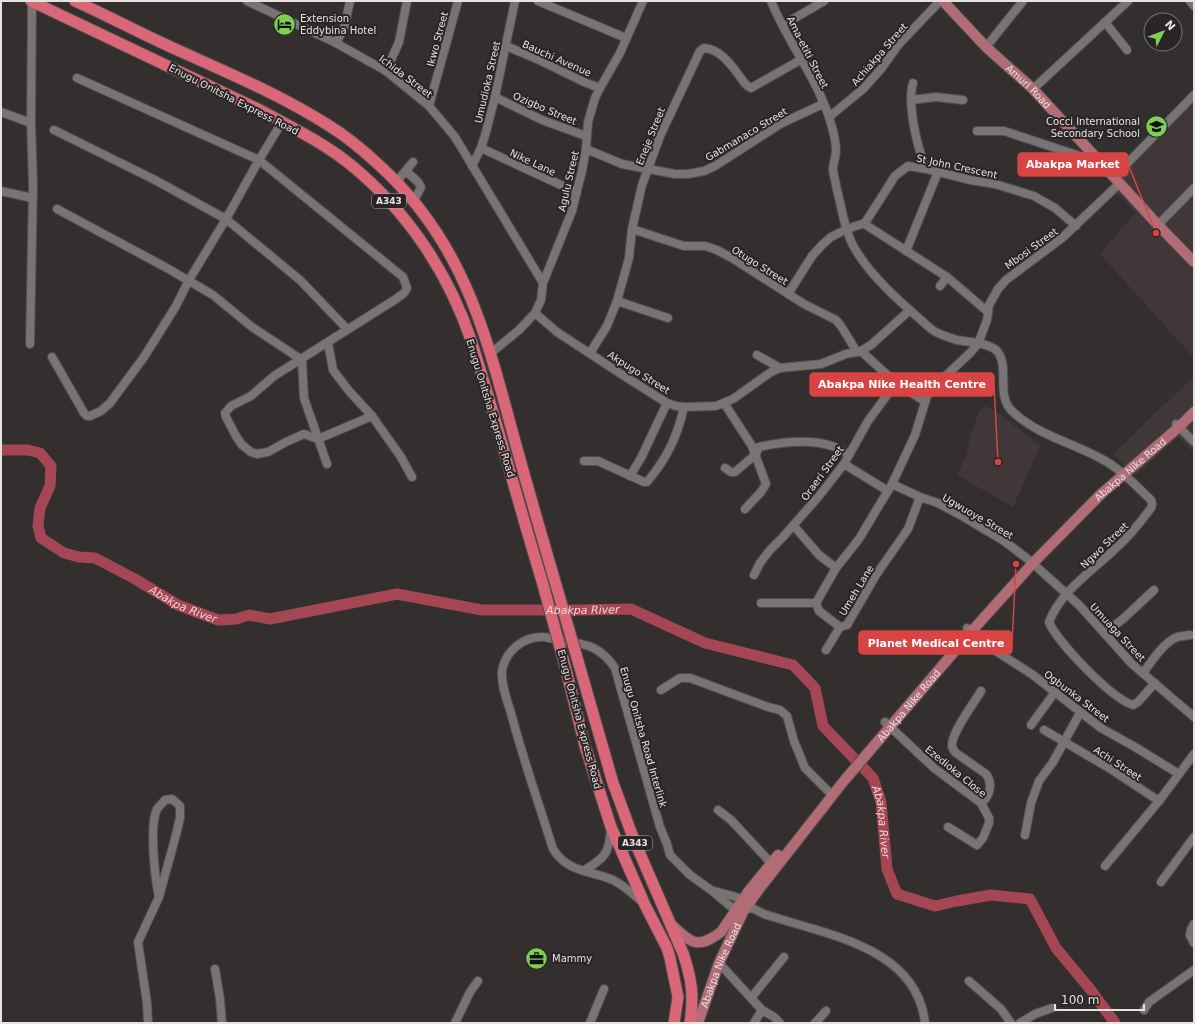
<svg xmlns="http://www.w3.org/2000/svg" width="1195" height="1024" viewBox="0 0 1195 1024" font-family="'DejaVu Sans',sans-serif">
<style>
.built{fill:#423738}
.lines{fill:none;stroke-linecap:round;stroke-linejoin:round}
.river{stroke:#a44654;stroke-width:11}
.minor-casing{stroke:#504c4d;stroke-width:10}
.major-casing{stroke:#504c4d;stroke-width:12}
.highway-casing{stroke:#504c4d;stroke-width:13}
.minor{stroke:#787374;stroke-width:8}
.major{stroke:#b26c76;stroke-width:10}
.highway{stroke:#d96777;stroke-width:11}
.highway-bridge-casing{stroke:#504c4d;stroke-width:13;stroke-linecap:butt}
.highway-bridge{stroke:#d96777;stroke-width:11}
.labels{text-anchor:middle;stroke-width:4;stroke-linejoin:round;paint-order:stroke}
.shield{fill:#292526;stroke:#ada9aa;stroke-width:1}
.shield-label{font-size:9px;font-weight:bold;fill:#e5e2e2}
.poi-label{font-size:10px;fill:#e5e2e2;stroke:#292526;text-anchor:start}
.street-label{font-size:10px;fill:#e5e2e2;stroke:#292526}
.water-label{font-size:11px;font-style:italic;fill:#f2d7d8;stroke:#292526}
.leader{fill:none;stroke:#d84444;stroke-width:1.5}
.callout-dot{fill:#d84444;stroke:#292526;stroke-width:1.5}
.callout{fill:#d84444;stroke:#d84444;stroke-width:1.5}
.callout-label{font-size:11px;text-anchor:middle;font-weight:bold;fill:#fff}
</style>
<rect width="100%" height="100%" fill="#332f2f"/>
<!-- built -->
<g class="built">
<path d="M 1194,101 L 1194,358 L 1100,254 L 1136,212 L 1109,186 Z"/>
<path d="M 1194,376 L 1194,453 L 1178,437 L 1136,475 L 1113,454 Z"/>
<path d="M 985,406 L 1000,414 L 1040,446 L 1013,507 L 957,475 L 967,453 L 970,436 L 979,411 Z"/>
</g>
<g class="lines">
<!-- river -->
<path class="river" id="s1" d="M 1,450 L 28,450 L 40,453 L 51,466 L 50,486 L 40,508 L 38,526 L 41,538 L 64,553 L 79,557 L 95,558 L 135,579 L 178,605 L 218,620 L 236,619 L 249,615 L 270,619 L 397,594 L 482,610 L 582,610 L 631,609 L 705,643 L 793,665 L 815,688 L 823,726 L 873,778 L 881,802 L 887,869 L 897,894 L 935,906 L 957,901 L 991,895 L 1030,899 L 1056,948 L 1090,989 L 1115,1023"/>
<defs>
<g id="minor">
<path d="M 247,1 L 336,43 L 386,71 L 429,106 L 455,137 L 543,283"/>
<path d="M 538,1 L 626,38"/>
<path d="M 771,1 C 787,41 815,75 829,117 C 832,127 836,139 836,150 C 836,157 833,163 833,170 C 834,177 836,184 837,190 C 842,209 845,232 855,249 C 871,276 898,300 922,321 C 927,325 932,331 938,333 C 944,336 951,338 957,340 C 968,342 988,343 996,350 C 1011,365 995,395 1012,411 C 1039,437 1076,443 1107,462 C 1124,472 1137,487 1151,500 L 1152,504 L 1151,508 C 1140,523 1129,537 1115,549 C 1092,571 1061,591 1049,622 C 1057,642 1112,699 1133,705 L 1138,702 L 1155,683"/>
<path d="M 1190,1 L 1194,6"/>
<path d="M 1105,22 L 1127,50"/>
<path d="M 783,25 L 824,1"/>
<path d="M 336,43 L 344,28 L 350,1"/>
<path d="M 506,46 L 537,59 L 584,82 L 600,88"/>
<path d="M 986,47 L 1023,1"/>
<path d="M 386,71 L 399,42 L 407,1"/>
<path d="M 77,78 L 259,160 L 403,277 L 407,288 L 404,293 L 396,299 L 274,376 L 251,396 L 231,406 L 225,413 L 226,417 L 236,436 L 242,445 L 251,452 L 257,454 L 268,452 L 286,442 L 304,434 L 318,439 L 372,416"/>
<path d="M 913,83 C 907,103 917,150 927,169"/>
<path d="M 1033,89 L 1128,1"/>
<path d="M 495,97 L 542,120 L 586,136"/>
<path d="M 911,100 L 936,97 L 963,100"/>
<path d="M 429,106 L 458,1"/>
<path d="M 1,112 L 31,123"/>
<path d="M 829,117 L 863,89 L 881,69 L 899,44 L 940,1"/>
<path d="M 54,130 L 155,180 L 226,219 L 300,280 L 347,329"/>
<path d="M 977,131 L 1004,131 L 1089,159 L 1101,165"/>
<path d="M 481,148 L 576,192"/>
<path d="M 586,149 L 622,164 L 675,174 L 688,174 L 704,171 L 715,166 L 782,123 L 823,104"/>
<path d="M 472,166 L 481,148 L 486,132 L 495,97 L 515,1"/>
<path d="M 406,171 L 418,182 L 421,187 L 414,201"/>
<path d="M 1114,177 L 1194,95"/>
<path d="M 397,181 L 413,162"/>
<path d="M 1,191 L 32,198"/>
<path d="M 57,209 L 167,268 L 213,295 L 252,327 L 302,360"/>
<path d="M 865,223 L 866,225 L 947,277 L 988,312"/>
<path d="M 1158,225 L 1194,188"/>
<path d="M 632,229 L 684,246 L 705,246 L 717,250 L 732,258 L 804,304 L 836,320 L 841,326 L 857,352"/>
<path d="M 906,251 L 938,172"/>
<path d="M 940,286 L 947,277"/>
<path d="M 788,294 L 812,256 L 823,244 L 831,237 L 847,229 L 865,223 L 895,176 L 908,166 L 927,169 L 970,180 L 995,184 L 1034,196 L 1055,208 L 1076,226"/>
<path d="M 617,301 L 668,318"/>
<path d="M 535,313 L 557,332 L 621,374 L 667,403 L 676,406 L 684,407 L 716,406 L 733,399 L 771,372 L 780,368 L 821,364 L 846,354 L 861,351 L 871,345 L 910,310"/>
<path d="M 328,343 L 333,370 L 349,391 L 372,416 L 401,457 L 412,477"/>
<path d="M 30,344 L 33,185 L 31,123 L 32,2"/>
<path d="M 861,351 L 896,383 L 924,401"/>
<path d="M 491,353 L 519,330 L 535,313 L 541,300 L 543,283 L 572,211 L 582,171 L 586,149 L 588,122 L 595,98 L 600,88 L 620,53 L 643,1"/>
<path d="M 590,353 L 607,326 L 617,301 L 629,258 L 632,229 L 642,185 L 660,136 L 700,51 L 704,48 C 719,49 730,63 738,74 C 742,79 745,86 751,88 L 802,59"/>
<path d="M 757,355 L 780,368"/>
<path d="M 52,357 L 84,413 L 87,416 L 90,416 L 101,411 L 110,403 L 144,357 L 176,306 L 189,280 L 226,219 L 259,160 L 282,122"/>
<path d="M 302,360 L 304,398 L 327,464"/>
<path d="M 724,403 L 752,446 L 766,484 L 761,492 L 745,509"/>
<path d="M 1176,424 L 1194,442"/>
<path d="M 584,461 L 598,461 L 644,482 L 647,482 C 668,457 677,437 684,407"/>
<path d="M 844,464 L 888,491"/>
<path d="M 725,468 L 731,472 L 735,472 L 756,454 L 759,447 C 782,442 810,439 832,446 C 838,448 844,452 849,455"/>
<path d="M 630,476 L 641,458 L 667,403"/>
<path d="M 892,484 L 920,497 L 938,503 L 962,516 L 1004,541 L 1029,560 L 1079,605 L 1132,664 L 1194,717"/>
<path d="M 920,497 L 908,529 L 876,575 L 847,625 L 840,627 L 819,611 L 816,603 L 836,568 L 859,539 L 892,484 L 915,435 L 927,396 L 934,387 L 970,353 L 978,344 L 987,320 L 989,305 L 998,289 L 1006,280 L 1062,238 L 1120,183"/>
<path d="M 794,526 L 819,555 L 836,568"/>
<path d="M 754,575 L 760,563 L 770,550 L 783,537 L 819,496 L 844,464 L 868,421 L 896,383"/>
<path d="M 761,603 L 816,603"/>
<path d="M 967,628 L 988,646 L 1033,675 L 1101,728 L 1135,747 L 1179,774"/>
<path d="M 1105,633 L 1124,618 L 1154,590"/>
<path d="M 826,650 L 840,627"/>
<path d="M 1143,673 C 1151,662 1164,642 1177,637 C 1181,636 1185,636 1190,635"/>
<path d="M 661,690 L 680,678 L 690,678 L 768,707 L 780,710 L 787,716 L 794,741 L 805,768 L 828,791 L 833,795"/>
<path d="M 981,691 C 974,703 952,732 952,745 C 952,748 953,750 956,753 L 986,774 C 993,783 990,797 981,803"/>
<path d="M 885,722 L 934,768 L 981,803 L 989,818 L 989,823 L 983,838 L 977,845 L 948,827"/>
<path d="M 1031,725 L 1055,692"/>
<path d="M 1044,730 L 1109,768 L 1159,801"/>
<path d="M 718,810 L 731,820 L 771,863"/>
<path d="M 1025,835 L 1031,803 L 1039,781 L 1053,762 L 1080,713"/>
<path d="M 1105,866 L 1159,801 L 1194,754"/>
<path d="M 583,871 C 606,857 609,854 611,828"/>
<path d="M 1161,882 L 1194,837"/>
<path d="M 714,891 L 733,896 L 743,900 L 752,908 L 764,914 C 823,934 917,946 925,1023"/>
<path d="M 643,903 C 634,895 625,886 613,880 C 590,870 568,873 553,849 C 539,804 523,759 511,713 C 507,700 501,685 502,671 C 505,652 523,636 543,637 C 547,637 551,639 555,639 C 582,644 598,643 615,668 L 660,827 L 667,844 L 670,855 L 690,875 L 711,890 L 730,906 L 737,909 L 744,910 L 752,908"/>
<path d="M 1190,935 L 1191,929 L 1194,924"/>
<path d="M 1190,935 L 1194,943"/>
<path d="M 719,963 L 762,1010 L 774,1017 L 780,1023"/>
<path d="M 215,969 L 220,999 L 222,1023"/>
<path d="M 969,981 L 1001,1009 L 1011,1023"/>
<path d="M 751,998 L 784,957"/>
<path d="M 1144,1010 L 1149,1002 L 1194,970"/>
<path d="M 148,1023 L 147,1003 L 138,942 L 159,897 L 176,835 L 180,818 L 180,806 L 172,799 L 165,800 C 163,803 159,806 157,809 C 149,825 155,879 159,897"/>
<path d="M 455,1023 L 470,992 L 478,981"/>
<path d="M 590,1023 L 604,989"/>
<path d="M 754,1023 L 762,1010"/>
<path d="M 815,1023 L 826,1011"/>
<path d="M 1020,1023 L 1035,1014 L 1052,1008"/>
</g>
<g id="major">
<path id="s2" d="M 943,1 L 986,47 L 1033,89 L 1158,225 L 1194,262"/>
<path d="M 672,925 C 692,944 698,949 721,932 L 748,892 L 778,855"/>
<path id="s3" d="M 698,1023 L 719,963 L 744,910 L 760,888 L 843,782 L 971,632 L 1033,563 L 1101,494 L 1179,427 L 1194,412"/>
</g>
<g id="highway">
<path d="M 31,1 L 260,110 C 291,127 324,143 351,165 C 407,211 448,272 471,340 C 481,371 490,402 499,433 C 513,482 527,532 542,581"/>
<path d="M 75,1 C 108,16 140,33 173,48 C 226,72 279,94 328,125 C 346,136 363,150 379,165 C 462,240 485,330 513,434 C 526,482 540,530 554,578"/>
<path d="M 578,661 L 613,783 L 634,840 L 683,953 C 692,980 694,995 690,1023"/>
<path d="M 564,662 L 585,746 L 611,827 L 645,905 L 667,948 L 670,958 L 678,997 L 674,1023"/>
</g>
</defs>
<!-- minor casing -->
<use href="#minor" class="minor-casing"/>
<!-- major casing -->
<use href="#major" class="major-casing"/>
<!-- highway casing -->
<use href="#highway" class="highway-casing"/>
<!-- minor -->
<use href="#minor" class="minor"/>
<!-- major -->
<use href="#major" class="major"/>
<!-- highway -->
<use href="#highway" class="highway"/>
<defs>
<g id="highway-bridge">
<path d="M 554,578 L 578,661"/>
<path d="M 542,581 L 564,662"/>
</g>
</defs>
<!-- highway-bridge casing -->
<use href="#highway-bridge" class="highway-bridge-casing"/>
<!-- highway-bridge -->
<use href="#highway-bridge" class="highway-bridge"/>
</g>
<!-- icons -->
<defs>
<symbol id="hotel-disc" viewBox="-11 -11 22 22"><circle r="9.5" fill="#7fd052" stroke="#292526"/><path d="M-6-4.5h1.5V1H6V5H4.5V3h-9V5H-6ZM-4 0a1.8 1.8 0 1 1 3.6 0ZM.5 0V-2.5h3Q6-2.5 6 0Z" fill="#111"/></symbol>
<symbol id="school-disc" viewBox="-11 -11 22 22"><circle r="9.5" fill="#7fd052" stroke="#292526"/><path d="M0-5L7-2L0 1L-7-2ZM-4 1L0 2.5L4 1V4Q0 6-4 4Z" fill="#111"/></symbol>
<symbol id="office-disc" viewBox="-11 -11 22 22"><circle r="9.5" fill="#7fd052" stroke="#292526"/><path d="M-6-3h4V-5.5h4V-3h4V5H-6ZM-1-4.5V-3h2v-1.5ZM-6 0V1H6V0Z" fill="#111"/></symbol>
</defs>
<g fill-rule="evenodd">
<use href="#hotel-disc" x="272" y="12" width="25" height="25"/>
<use href="#school-disc" x="1144" y="114" width="25" height="25"/>
<use href="#office-disc" x="524" y="946" width="25" height="25"/>
</g>
<g class="labels">
<!-- shield labels -->
<g class="shield">
<rect x="372" y="194" width="34" height="14" rx="3"/>
<rect x="618" y="836" width="34" height="14" rx="3"/>
</g>
<g class="shield-label">
<text x="389" y="204">A343</text>
<text x="635" y="846">A343</text>
</g>
<!-- poi labels -->
<g class="poi-label">
<text x="300" y="22">Extension<tspan x="300" dy="12">Eddybina Hotel</tspan></text>
<text x="1140" y="125" text-anchor="end">Cocci International<tspan x="1140" dy="12">Secondary School</tspan></text>
<text x="552" y="962">Mammy</text>
</g>
<!-- street labels -->
<g class="street-label">
<text transform="translate(437 39) rotate(-75)" y="4">Ikwo Street</text>
<text transform="translate(808 52) rotate(63)" y="4">Ama-etiti Street</text>
<text transform="translate(879 54) rotate(-49)" y="4">Achiakpa Street</text>
<text transform="translate(557 58) rotate(24)" y="4">Bauchi Avenue</text>
<text transform="translate(406 76) rotate(37)" y="4">Ichida Street</text>
<text transform="translate(487 82) rotate(-77)" y="4">Umudioka Street</text>
<text dy="4" stroke="none"><textPath href="#s2" startOffset="121">Amuri Road</textPath></text>
<text transform="translate(234 99) rotate(27)" y="4">Enugu Onitsha Express Road</text>
<text transform="translate(545 108) rotate(23)" y="4">Ozigbo Street</text>
<text transform="translate(746 134) rotate(-31)" y="4">Gabmanaco Street</text>
<text transform="translate(650 136) rotate(-68)" y="4">Eneje Street</text>
<text transform="translate(533 162) rotate(25)" y="4">Nike Lane</text>
<text transform="translate(957 166) rotate(12)" y="4">St John Crescent</text>
<text transform="translate(568 181) rotate(-77)" y="4">Agulu Street</text>
<text transform="translate(1031 248) rotate(-36)" y="4">Mbosi Street</text>
<text transform="translate(760 265) rotate(32)" y="4">Otugo Street</text>
<text transform="translate(639 372) rotate(32)" y="4">Akpugo Street</text>
<text transform="translate(491 408) rotate(73)" y="4">Enugu Onitsha Express Road</text>
<text dy="4" stroke="none"><textPath href="#s3" startOffset="709">Abakpa Nike Road</textPath></text>
<text transform="translate(822 473) rotate(-54)" y="4">Oraeri Street</text>
<text transform="translate(978 516) rotate(30)" y="4">Ugwuoye Street</text>
<text transform="translate(1104 545) rotate(-44)" y="4">Ngwo Street</text>
<text transform="translate(856 590) rotate(-59)" y="4">Umeh Lane</text>
<text transform="translate(1118 632) rotate(47)" y="4">Umuaga Street</text>
<text transform="translate(1077 696) rotate(37)" y="4">Ogbunka Street</text>
<text dy="4" stroke="none"><textPath href="#s3" startOffset="385">Abakpa Nike Road</textPath></text>
<text transform="translate(580 719) rotate(75)" y="4">Enugu Onitsha Express Road</text>
<text transform="translate(644 737) rotate(74)" y="4">Enugu Onitsha Road Interlink</text>
<text transform="translate(1118 763) rotate(33)" y="4">Achi Street</text>
<text transform="translate(956 771) rotate(39)" y="4">Ezedioka Close</text>
<text dy="4" stroke="none"><textPath href="#s3" startOffset="62">Abakpa Nike Road</textPath></text>
</g>
<!-- water labels -->
<g class="water-label">
<text dy="4" stroke="none"><textPath href="#s1" startOffset="290">Abakpa River</textPath></text>
<text dy="4" stroke="none"><textPath href="#s1" startOffset="698">Abakpa River</textPath></text>
<text dy="4" stroke="none"><textPath href="#s1" startOffset="1106">Abakpa River</textPath></text>
</g>
</g>
<!-- callouts -->
<path class="leader" d="M1156 233L1128 164M998 462L994 384M1016 564L1012 643"/>
<g class="callout-dot">
<circle cx="1156" cy="233" r="4"/>
<circle cx="998" cy="462" r="4"/>
<circle cx="1016" cy="564" r="4"/>
</g>
<g class="callout">
<rect x="1018" y="153" width="110" height="23" rx="4"/>
<rect x="810" y="373" width="184" height="23" rx="4"/>
<rect x="859" y="631" width="153" height="23" rx="4"/>
</g>
<g class="callout-label">
<text x="1073" y="168">Abakpa Market</text>
<text x="902" y="388">Abakpa Nike Health Centre</text>
<text x="936" y="647">Planet Medical Centre</text>
</g>
<!-- border -->
<rect width="1195" height="1024" fill="none" stroke="#e5e2e2" stroke-width="4"/>
<!-- north arrow -->
<g transform="translate(1163 32) rotate(48)"><circle r="19" fill="#292526" stroke="#747171"/>
<path d="M0-3L7 15L0 10L-7 15Z" fill="#7fd052"/>
<text y="-6" font-size="11" font-weight="bold" text-anchor="middle" fill="#e5e2e2">N</text>
</g>
<!-- scale -->
<path d="M1055 1004v6h89v-6" fill="none" stroke="#e5e2e2" stroke-width="2"/>
<text x="1061" y="1004" font-size="12" fill="#e5e2e2" stroke="#292526" stroke-width="3" paint-order="stroke">100 m</text>
</svg>
